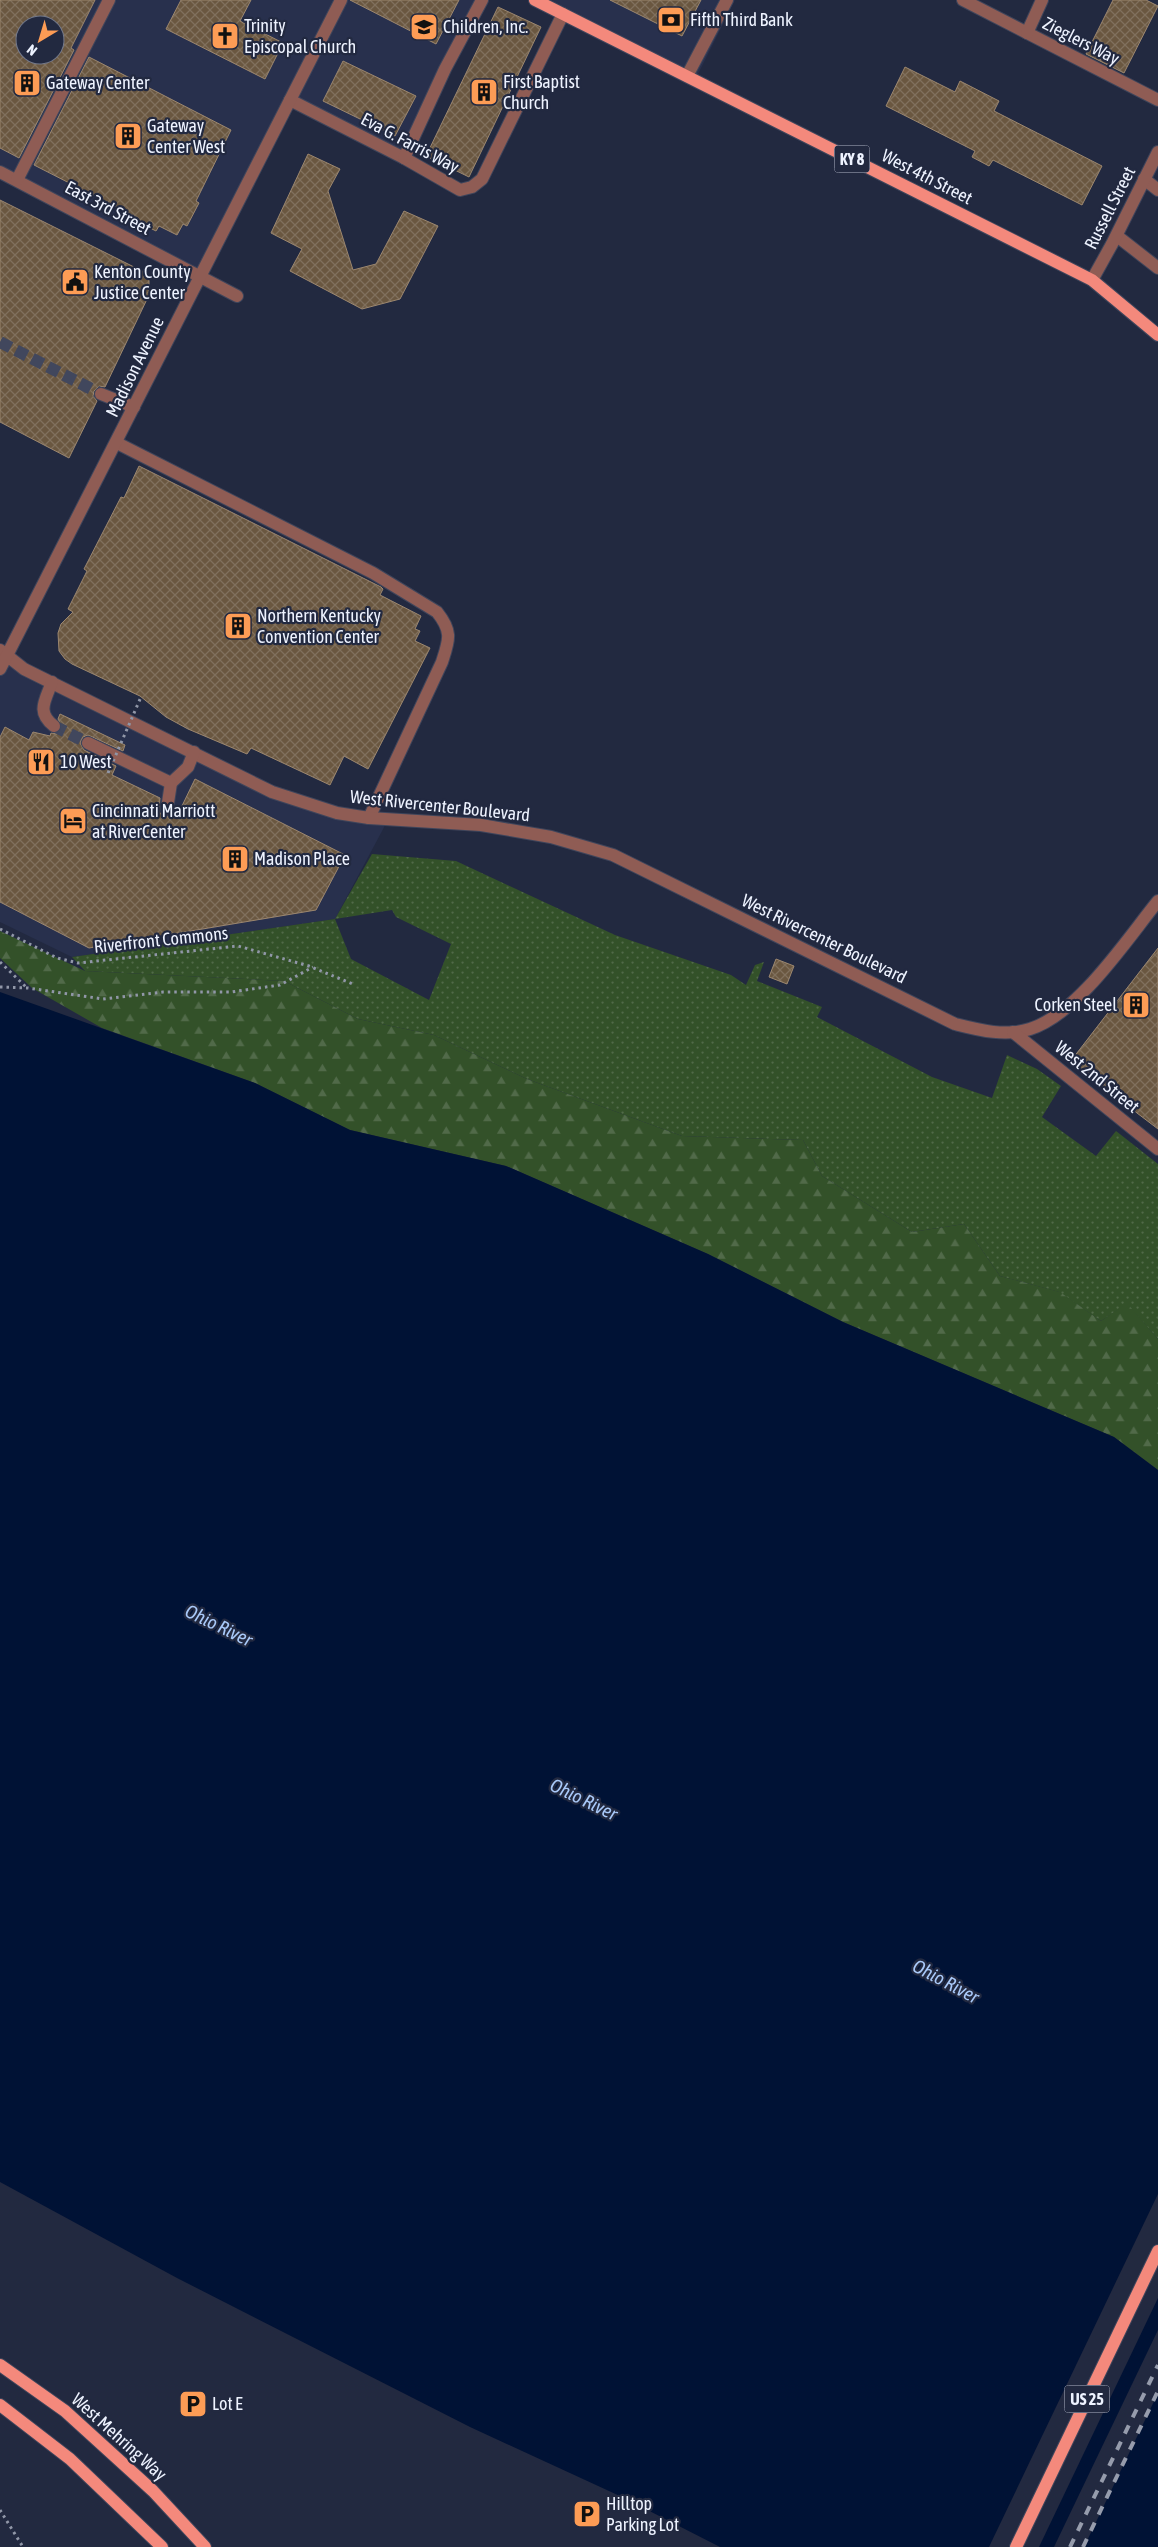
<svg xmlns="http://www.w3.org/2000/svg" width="1158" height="2547" viewBox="0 0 1158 2547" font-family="'Asap Condensed',sans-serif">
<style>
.built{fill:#28304d;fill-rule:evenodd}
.grass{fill:url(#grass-dots);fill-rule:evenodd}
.forest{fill:url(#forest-firs)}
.water{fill:#001235}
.pier{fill:#222940}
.building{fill:url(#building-cross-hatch);stroke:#9c876f;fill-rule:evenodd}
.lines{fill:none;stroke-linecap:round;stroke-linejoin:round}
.minor-tunnel{stroke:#41475d;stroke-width:12;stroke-dasharray:12 6;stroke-linecap:butt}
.minor-casing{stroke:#3f455b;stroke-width:14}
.major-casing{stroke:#3f455b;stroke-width:14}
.path{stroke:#9197a8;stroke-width:3;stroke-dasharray:2.5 4;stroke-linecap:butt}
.minor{stroke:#8f5c54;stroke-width:12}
.major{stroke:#f4897c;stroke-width:12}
.rail{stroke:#969cac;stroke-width:4;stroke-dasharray:9 9;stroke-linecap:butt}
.path-bridge{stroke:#9197a8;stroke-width:3;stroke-dasharray:2.5 4;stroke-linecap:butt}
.labels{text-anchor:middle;stroke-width:4.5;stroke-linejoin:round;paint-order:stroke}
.shield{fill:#222940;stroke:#b1b6c6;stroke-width:1}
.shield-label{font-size:16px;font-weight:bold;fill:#eef3ff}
.poi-label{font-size:18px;fill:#eef3ff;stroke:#222940;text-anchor:start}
.street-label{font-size:18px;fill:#eef3ff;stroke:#222940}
.water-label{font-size:19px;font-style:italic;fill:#a9c9f9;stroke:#222940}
</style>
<defs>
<pattern id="grass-dots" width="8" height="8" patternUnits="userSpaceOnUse" patternTransform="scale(1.25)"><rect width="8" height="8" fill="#335129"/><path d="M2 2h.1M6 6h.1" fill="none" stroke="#516a49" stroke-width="1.8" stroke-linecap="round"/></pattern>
<pattern id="forest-firs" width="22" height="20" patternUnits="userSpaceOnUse" patternTransform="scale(1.25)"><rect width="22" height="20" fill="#335129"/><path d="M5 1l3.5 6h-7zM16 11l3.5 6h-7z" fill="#516a49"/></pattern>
<pattern id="building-cross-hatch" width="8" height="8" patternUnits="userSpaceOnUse" patternTransform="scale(1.25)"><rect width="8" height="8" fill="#6a5740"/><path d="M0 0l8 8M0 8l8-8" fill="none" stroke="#80705d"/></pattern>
</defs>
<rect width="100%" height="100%" fill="#222940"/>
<!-- built -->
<g class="built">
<path d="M 0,0 L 482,0 L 404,158 L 290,100 L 199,278 L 0,172 ZM 25,25 L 55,25 L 55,55 L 25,55 Z"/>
<path d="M 535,0 L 735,0 L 695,80 Z"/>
<path d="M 0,650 L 272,792 L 389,818 L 335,919 L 72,957 L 0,922 Z"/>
</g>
<!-- grass -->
<path class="grass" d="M 372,854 L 456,861 L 615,935 L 731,975 L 746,985 L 755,965 L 764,962 L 757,981 L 822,1007 L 817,1017 L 932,1077 L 992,1098 L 1007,1055 L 1037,1069 L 1061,1086 L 1042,1117 L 1096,1156 L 1116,1131 L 1158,1164 L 1158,1339 L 1127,1304 L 1101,1321 L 1059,1292 L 1000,1276 L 964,1224 L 912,1232 L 822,1176 L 803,1140 L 682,1136 L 527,1079 L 434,1035 L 358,1019 L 284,981 L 85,971 L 72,957 L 335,919 ZM 392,910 L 396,917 L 451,944 L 429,1000 L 351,959 L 335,919 Z"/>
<!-- forest -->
<path class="forest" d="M 0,931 L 85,971 L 284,981 L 358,1019 L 434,1035 L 527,1079 L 682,1136 L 803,1140 L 822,1176 L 912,1232 L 964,1224 L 1000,1276 L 1060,1292 L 1101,1321 L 1127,1303 L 1158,1339 L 1158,1470 L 1114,1437 L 843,1322 L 708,1254 L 506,1166 L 350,1130 L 255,1083 L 102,1028 L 32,988 L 0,958 Z"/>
<!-- water -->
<path class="water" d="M 0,992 L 255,1083 L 350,1130 L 506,1166 L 708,1254 L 843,1322 L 1114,1437 L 1158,1470 L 1158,2547 L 720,2547 L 622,2497 L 470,2427 L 177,2278 L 0,2182 Z"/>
<!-- pier -->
<g class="pier">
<path d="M 1158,2194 L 1158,2298 L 1039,2547 L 989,2547 Z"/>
<path d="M 1158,2330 L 1158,2393 L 1084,2547 L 1054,2547 Z"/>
</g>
<!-- building -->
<g class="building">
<path d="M 0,0 L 95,0 L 71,48 L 74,50 L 19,158 L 0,148 ZM 25,25 L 55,25 L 55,55 L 25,55 Z"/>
<path d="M 181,0 L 251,0 L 240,21 L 283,43 L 265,79 L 166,29 Z"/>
<path d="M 350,0 L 459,0 L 436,44 Z"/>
<path d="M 610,0 L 701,0 L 682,36 Z"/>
<path d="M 1113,0 L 1146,0 L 1158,6 L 1124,73 L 1086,54 Z"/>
<path d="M 498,7 L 541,27 L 469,177 L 426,156 Z"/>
<path d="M 89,57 L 231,130 L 196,201 L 199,203 L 187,226 L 183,224 L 177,235 L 159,226 L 156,231 L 132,219 L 134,216 L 34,165 Z"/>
<path d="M 343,61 L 416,96 L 395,136 L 323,101 Z"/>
<path d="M 905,67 L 955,92 L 960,81 L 999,101 L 994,111 L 1102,166 L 1082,205 L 993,160 L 989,166 L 972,157 L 975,151 L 886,106 Z"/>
<path d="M 308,154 L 340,169 L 328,191 L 353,270 L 376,264 L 404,211 L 438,226 L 400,299 L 362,309 L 290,271 L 302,249 L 271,233 Z"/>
<path d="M 0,200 L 144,272 L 149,278 L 149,295 L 105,387 L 99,386 L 94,391 L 93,396 L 97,401 L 69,458 L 0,422 Z"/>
<path d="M 139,466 L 381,587 L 383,589 L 380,595 L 421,616 L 415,629 L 420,631 L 415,641 L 430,648 L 368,769 L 344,756 L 330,785 L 251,748 L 247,754 L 188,729 L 166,717 L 140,696 L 72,664 L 65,659 L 59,651 L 58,633 L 61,624 L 73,612 L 68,609 L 87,571 L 84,569 L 121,497 L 124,498 Z"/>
<path d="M 60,714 L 125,745 L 123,751 L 88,735 L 83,737 L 80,743 L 84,750 L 116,766 L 112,775 L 160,798 L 159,811 L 162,816 L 169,817 L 173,814 L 176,806 L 181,808 L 195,779 L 345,855 L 316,910 L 89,948 L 0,902 L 0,737 L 5,727 L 29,740 L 33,732 L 50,736 L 51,733 L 57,734 L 62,727 L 58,719 Z"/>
<path d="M 1158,948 L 1158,1129 L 1070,1062 Z"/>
<path d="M 776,959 L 794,966 L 787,984 L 769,977 Z"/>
</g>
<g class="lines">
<!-- minor-tunnel -->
<g class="minor-tunnel">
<path d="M 0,342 L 101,394"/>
<path d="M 54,726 L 88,743"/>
</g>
<defs>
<g id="minor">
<path d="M 963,0 L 1158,100"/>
<path d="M 1027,33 L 1042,0"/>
<path d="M 687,76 L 727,0"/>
<path d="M 290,100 L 404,158 L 460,190 L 472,187 L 482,179 L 563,14"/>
<path d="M 404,158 L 445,69 L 482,0"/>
<path d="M 0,172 L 237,296"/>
<path d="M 1144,179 L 1158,190"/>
<path d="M 17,180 L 109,0"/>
<path d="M 1117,236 L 1158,268"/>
<path d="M 1092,280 L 1112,244 L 1158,152"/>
<path d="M 101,394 L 134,407"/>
<path d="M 117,443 L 373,573 L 437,612 C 453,632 449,640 442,662 L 369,818"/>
<path d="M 0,650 L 24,669 L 272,792 L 337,813 L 369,818 L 481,825 L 551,837 L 613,855 L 955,1024 C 979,1030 1005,1037 1030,1029 C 1078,1014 1127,939 1158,901"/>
<path d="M 0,669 L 341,0"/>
<path d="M 52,682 C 45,701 36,712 54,726"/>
<path d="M 88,743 L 171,783 L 188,767 L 194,752"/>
<path d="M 167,809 L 171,783"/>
<path d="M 1013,1032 L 1158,1149"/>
</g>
<g id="major">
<path d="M 535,0 L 1092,280 L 1158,335"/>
<path d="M 0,2365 L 65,2411 L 153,2491 L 205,2547"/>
<path d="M 0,2405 L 70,2459 L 162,2547"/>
<path d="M 1016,2547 L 1158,2251"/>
</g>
</defs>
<!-- minor casing -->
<use href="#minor" class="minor-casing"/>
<!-- major casing -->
<use href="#major" class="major-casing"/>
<!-- path -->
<g class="path">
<path d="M 0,929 L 57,958 L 78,963 L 238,946 L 309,966 L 355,985"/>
<path d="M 0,962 L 27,988"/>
<path d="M 0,987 L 28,988 L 103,999 L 163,992 L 231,992 L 280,985 L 313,967"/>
<path d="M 0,2510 L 23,2547"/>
</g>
<!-- minor -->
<use href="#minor" class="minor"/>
<!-- major -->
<use href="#major" class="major"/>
<!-- rail -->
<g class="rail">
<path d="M 1070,2547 L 1158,2365"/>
<path d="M 1083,2547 L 1158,2391"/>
</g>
<!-- path-bridge -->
<path class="path-bridge" d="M 108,773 L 141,697"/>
</g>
<!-- icons -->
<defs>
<symbol id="bank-square" viewBox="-11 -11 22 22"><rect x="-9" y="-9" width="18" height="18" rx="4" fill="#fd9c55" stroke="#222940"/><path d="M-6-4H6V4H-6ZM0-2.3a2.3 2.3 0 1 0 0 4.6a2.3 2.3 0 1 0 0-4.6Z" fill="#111"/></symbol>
<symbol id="school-square" viewBox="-11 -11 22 22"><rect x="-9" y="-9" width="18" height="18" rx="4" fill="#fd9c55" stroke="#222940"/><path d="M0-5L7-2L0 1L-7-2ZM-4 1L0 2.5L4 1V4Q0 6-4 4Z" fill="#111"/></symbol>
<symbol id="church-square" viewBox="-11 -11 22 22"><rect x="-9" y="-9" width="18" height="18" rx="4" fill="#fd9c55" stroke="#222940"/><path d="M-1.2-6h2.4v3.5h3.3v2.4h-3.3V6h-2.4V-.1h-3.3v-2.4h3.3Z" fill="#111"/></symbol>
<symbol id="building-square" viewBox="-11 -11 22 22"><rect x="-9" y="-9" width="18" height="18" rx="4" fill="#fd9c55" stroke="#222940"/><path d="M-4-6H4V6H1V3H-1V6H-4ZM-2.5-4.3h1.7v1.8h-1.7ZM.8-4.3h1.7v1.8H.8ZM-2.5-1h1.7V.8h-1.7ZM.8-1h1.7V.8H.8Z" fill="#111"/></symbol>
<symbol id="civic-square" viewBox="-11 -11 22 22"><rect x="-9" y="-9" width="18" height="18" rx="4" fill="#fd9c55" stroke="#222940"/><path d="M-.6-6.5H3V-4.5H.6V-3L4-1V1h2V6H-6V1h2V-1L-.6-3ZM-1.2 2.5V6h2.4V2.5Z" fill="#111"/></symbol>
<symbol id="restaurant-square" viewBox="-11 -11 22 22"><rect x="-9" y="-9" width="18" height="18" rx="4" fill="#fd9c55" stroke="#222940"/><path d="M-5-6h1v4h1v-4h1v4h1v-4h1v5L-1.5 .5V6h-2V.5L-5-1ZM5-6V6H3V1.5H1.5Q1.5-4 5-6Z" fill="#111"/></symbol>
<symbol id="hotel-square" viewBox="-11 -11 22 22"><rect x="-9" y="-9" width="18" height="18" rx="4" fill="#fd9c55" stroke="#222940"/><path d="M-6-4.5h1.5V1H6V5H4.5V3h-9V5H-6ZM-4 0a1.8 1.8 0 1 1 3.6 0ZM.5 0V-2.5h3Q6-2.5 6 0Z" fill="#111"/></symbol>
<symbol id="parking-square" viewBox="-11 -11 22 22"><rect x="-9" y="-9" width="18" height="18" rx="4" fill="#fd9c55" stroke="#222940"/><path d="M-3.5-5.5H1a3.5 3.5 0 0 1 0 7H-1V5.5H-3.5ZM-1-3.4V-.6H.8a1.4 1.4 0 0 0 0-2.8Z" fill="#111"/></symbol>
</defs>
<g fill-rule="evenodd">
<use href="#bank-square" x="655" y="4" width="32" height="32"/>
<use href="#school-square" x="408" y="11" width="32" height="32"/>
<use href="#church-square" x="209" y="20" width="32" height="32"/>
<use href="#building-square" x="11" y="67" width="32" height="32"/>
<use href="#building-square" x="468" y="76" width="32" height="32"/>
<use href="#building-square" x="112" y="120" width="32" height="32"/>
<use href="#civic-square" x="59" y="266" width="32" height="32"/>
<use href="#building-square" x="222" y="610" width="32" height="32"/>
<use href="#restaurant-square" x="25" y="746" width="32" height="32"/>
<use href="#hotel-square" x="57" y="805" width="32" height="32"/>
<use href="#building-square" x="219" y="843" width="32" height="32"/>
<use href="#building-square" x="1120" y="989" width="32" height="32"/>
<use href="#parking-square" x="177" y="2388" width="32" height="32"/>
<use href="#parking-square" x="571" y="2498" width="32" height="32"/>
</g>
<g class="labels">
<!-- shield labels -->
<g class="shield">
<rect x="834.5" y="145.5" width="35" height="27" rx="4"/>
<rect x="1064.5" y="2385.5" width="45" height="27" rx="4"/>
</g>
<g class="shield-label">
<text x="852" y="165">KY 8</text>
<text x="1087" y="2405">US 25</text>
</g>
<!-- poi labels -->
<g class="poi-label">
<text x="690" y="26">Fifth Third Bank</text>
<text x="244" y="32">Trinity<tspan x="244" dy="21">Episcopal Church</tspan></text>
<text x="443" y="33">Children, Inc.</text>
<text x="503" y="88">First Baptist<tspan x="503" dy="21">Church</tspan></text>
<text x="46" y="89">Gateway Center</text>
<text x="147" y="132">Gateway<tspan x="147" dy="21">Center West</tspan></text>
<text x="94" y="278">Kenton County<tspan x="94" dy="21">Justice Center</tspan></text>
<text x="257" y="622">Northern Kentucky<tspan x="257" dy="21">Convention Center</tspan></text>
<text x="60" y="768">10 West</text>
<text x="92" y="817">Cincinnati Marriott<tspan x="92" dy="21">at RiverCenter</tspan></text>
<text x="254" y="865">Madison Place</text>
<text x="1117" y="1011" text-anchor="end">Corken Steel</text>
<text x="212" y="2410">Lot E</text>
<text x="606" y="2510">Hilltop<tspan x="606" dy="21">Parking Lot</tspan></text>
</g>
<!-- street labels -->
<g class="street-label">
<text transform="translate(1081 41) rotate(27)" y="6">Zieglers Way</text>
<text transform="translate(410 143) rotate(28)" y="6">Eva G. Farris Way</text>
<text transform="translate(927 177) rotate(27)" y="6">West 4th Street</text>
<text transform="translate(108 208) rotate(28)" y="6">East 3rd Street</text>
<text transform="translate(1110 208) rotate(-63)" y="6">Russell Street</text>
<text transform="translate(135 367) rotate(-64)" y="6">Madison Avenue</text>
<text transform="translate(440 806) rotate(6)" y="6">West Rivercenter Boulevard</text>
<text transform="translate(824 939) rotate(26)" y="6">West Rivercenter Boulevard</text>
<text transform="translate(161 940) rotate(-6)" y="6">Riverfront Commons</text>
<text transform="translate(1097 1077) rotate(39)" y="6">West 2nd Street</text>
<text transform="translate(119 2437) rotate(42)" y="6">West Mehring Way</text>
</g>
<!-- water labels -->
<g class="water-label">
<text transform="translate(219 1625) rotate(26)" y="7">Ohio River</text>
<text transform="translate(584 1799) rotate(26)" y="7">Ohio River</text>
<text transform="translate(946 1981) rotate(28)" y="7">Ohio River</text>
</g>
</g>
<!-- north arrow -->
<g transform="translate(40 40) rotate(218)"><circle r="24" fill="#222940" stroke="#747a8c"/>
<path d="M0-4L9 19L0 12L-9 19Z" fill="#fd9c55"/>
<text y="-8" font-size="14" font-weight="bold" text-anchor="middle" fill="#eef3ff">N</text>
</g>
</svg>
